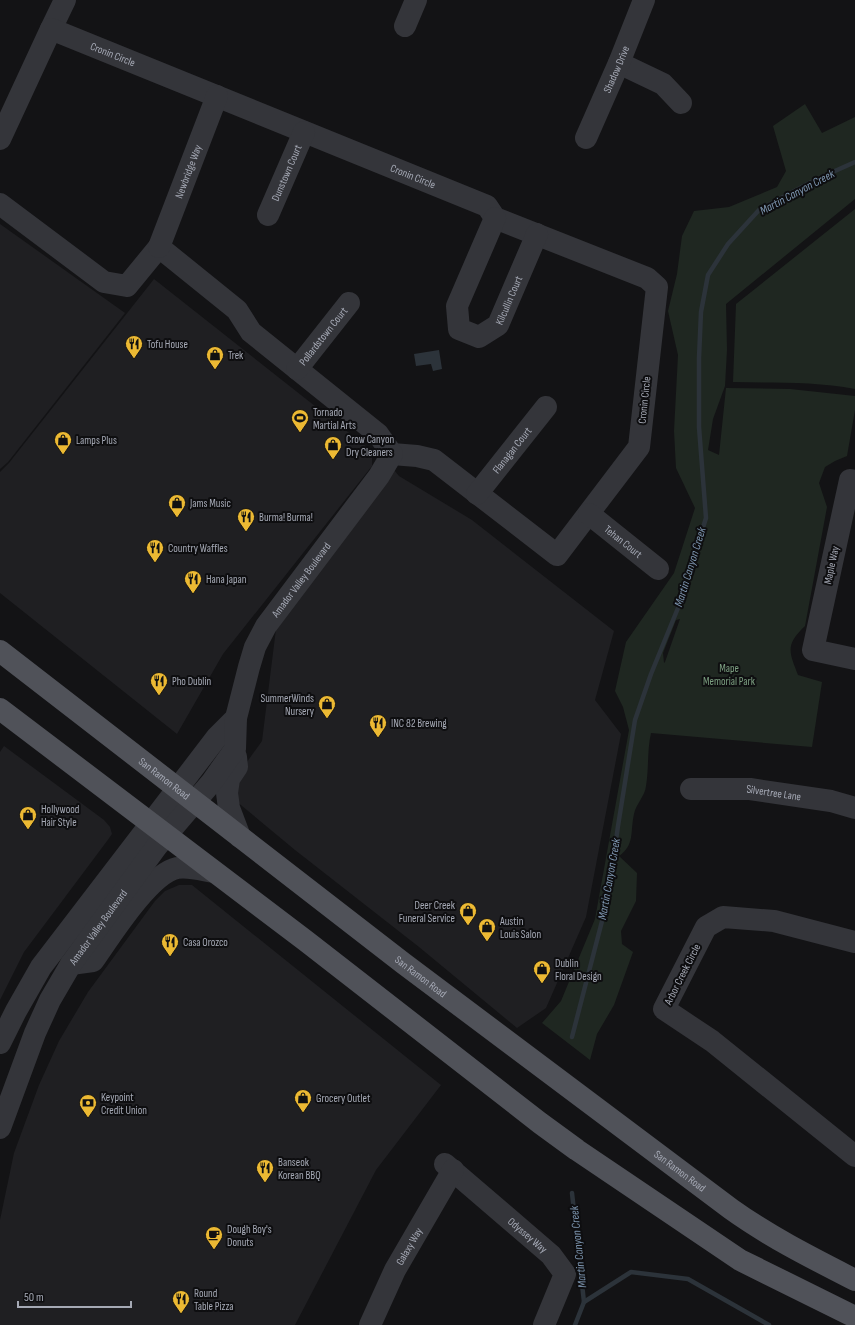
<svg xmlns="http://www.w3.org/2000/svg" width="855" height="1325" viewBox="0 0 855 1325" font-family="'Sofia Sans Condensed',sans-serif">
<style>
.built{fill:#1f1f22}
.green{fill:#1f2721;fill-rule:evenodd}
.water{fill:#2c333a}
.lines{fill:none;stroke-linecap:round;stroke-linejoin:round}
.stream{stroke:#2c333a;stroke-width:4.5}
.minor{stroke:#34353a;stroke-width:22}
.major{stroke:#505259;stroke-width:22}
.labels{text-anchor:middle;stroke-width:4;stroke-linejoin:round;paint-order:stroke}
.street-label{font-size:11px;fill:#a5a9b5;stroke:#0e0e10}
.poi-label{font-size:11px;fill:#a5a9b5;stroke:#0e0e10;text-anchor:start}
.park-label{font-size:11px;fill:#7c9f81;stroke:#0e0e10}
.water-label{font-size:12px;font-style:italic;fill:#7d95af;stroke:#0e0e10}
</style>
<rect width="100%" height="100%" fill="#131315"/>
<!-- built -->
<g class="built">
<path d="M 0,224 L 125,313 L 8,462 L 0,469 Z"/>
<path d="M 154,279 L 372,451 L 372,466 L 223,654 L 177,734 L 0,593 L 0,472 L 9,463 Z"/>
<path d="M 394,470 L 399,476 L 472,520 L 614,631 L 595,700 L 621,734 L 586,917 L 546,1008 L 517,1028 L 419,947 L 295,850 L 236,801 L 234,780 L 262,741 L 277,621 Z"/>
<path d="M 4,746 L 104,820 L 110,827 L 112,834 L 107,841 L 24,952 L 0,1000 L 0,752 Z"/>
<path d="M 179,885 L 192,885 L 441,1085 L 376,1170 L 295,1325 L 0,1325 L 0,1220 L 14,1153 L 39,1085 L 59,1041 L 88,992 L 155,901 L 165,891 Z"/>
</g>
<!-- green -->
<g class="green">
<path d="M 805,104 L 822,133 L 855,117 L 855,199 L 726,304 L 727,350 L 725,386 L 713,419 L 708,450 L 719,455 L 726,388 L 790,389 L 855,396 L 855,410 L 847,456 L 835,461 L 825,467 L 819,483 L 827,507 L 805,626 C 785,645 789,652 798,675 L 822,682 L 812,747 L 651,733 C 647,750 649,768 646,786 C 645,796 636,804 634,814 C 630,832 635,845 619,856 L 637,873 L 636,901 L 621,931 L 622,944 L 633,952 L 614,1005 L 597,1034 L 590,1060 L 542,1023 L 561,1001 L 595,919 L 629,730 L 623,707 L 615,691 L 626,642 L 674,573 L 695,508 L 676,468 L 674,431 L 678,355 L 668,311 L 677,274 L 682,236 L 694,211 L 729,207 L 777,187 L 786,171 L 773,126 ZM 680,619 L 665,662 L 664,663 L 663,653 L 676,620 Z"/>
<path d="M 855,209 L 855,389 C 815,381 773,383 733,382 L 736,304 Z"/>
</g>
<!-- water -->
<path class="water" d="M 439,350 L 442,369 L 433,371 L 431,364 L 416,366 L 414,354 Z"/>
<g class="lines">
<!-- stream -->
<g class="stream">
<path d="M 572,1037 L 608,898 L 618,826 L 635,720 L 651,674 L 678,608 L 706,518 L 699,427 L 699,358 L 701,312 L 708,275 L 728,244 L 759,210 L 817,179 L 855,162"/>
<path d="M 572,1193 L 584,1302 L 575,1325"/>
<path d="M 584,1302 L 631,1272 L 688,1279 L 769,1325"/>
</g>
<!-- minor -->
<g class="minor">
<path d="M 405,26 L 416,0"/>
<path d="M 51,29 L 65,0"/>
<path d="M 619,63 L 663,84 L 681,103"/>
<path id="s1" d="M 586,138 L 619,63 L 644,0"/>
<path id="s2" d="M 0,139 L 51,29 L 487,206 L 495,218 L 647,278 L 657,287 L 639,447 L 557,555 L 434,460 L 417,456 L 392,454"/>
<path d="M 0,204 L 104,282 L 127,286 L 159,247 L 237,310 L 251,332 L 378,434 L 392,454"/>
<path id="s3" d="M 268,215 L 304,132"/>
<path id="s4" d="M 495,218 L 457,306 L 459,329 L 479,337 L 498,325 L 537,234"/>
<path id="s5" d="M 159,247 L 217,96"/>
<path id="s6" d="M 297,369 L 349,303"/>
<path d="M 855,481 L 850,480 L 813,650 L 855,659"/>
<path id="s7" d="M 477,494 L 546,407"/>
<path id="s8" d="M 589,514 L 658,569"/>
<path d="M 236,757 L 237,767 L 229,779 L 227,793 L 229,808 L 240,837"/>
<path id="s9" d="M 691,789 L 750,789 L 831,801 L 855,808"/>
<path d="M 855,942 L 774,921 L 723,917 L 706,927 L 664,1009 L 712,1041 L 855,1156"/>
<path d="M 71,964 L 93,961 C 110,937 149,874 177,868 C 189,866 202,870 214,872"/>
<path d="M 0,1043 L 16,1011 L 41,967 L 217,737 L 236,718"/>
<path id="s10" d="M 0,1128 L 35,1033 L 50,1000 L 71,964 L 157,846 L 211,783 L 235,749 L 236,718 L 249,667 L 255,647 L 266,626 L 379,476 L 392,454"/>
<path id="s11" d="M 445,1164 L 551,1255 L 565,1274 L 544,1325"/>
<path id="s12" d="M 370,1325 L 395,1270 L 453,1170"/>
</g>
<!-- major -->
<g class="major">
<path id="s13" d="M 0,651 L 403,963 L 731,1209 C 770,1237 812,1258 855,1280"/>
<path d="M 0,709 L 306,941 L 540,1123 L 577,1150 L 740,1260 L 855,1317"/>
</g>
</g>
<!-- icons -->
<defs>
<symbol id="restaurant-pin" viewBox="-11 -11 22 30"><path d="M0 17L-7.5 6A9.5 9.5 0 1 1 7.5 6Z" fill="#ecb933" stroke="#0e0e10"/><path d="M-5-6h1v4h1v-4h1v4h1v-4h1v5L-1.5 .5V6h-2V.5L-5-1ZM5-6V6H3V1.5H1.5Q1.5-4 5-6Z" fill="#111"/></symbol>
<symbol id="shop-pin" viewBox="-11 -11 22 30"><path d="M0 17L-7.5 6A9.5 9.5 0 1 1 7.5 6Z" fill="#ecb933" stroke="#0e0e10"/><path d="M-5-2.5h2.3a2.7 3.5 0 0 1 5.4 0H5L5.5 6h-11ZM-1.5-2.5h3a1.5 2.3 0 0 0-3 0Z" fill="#111"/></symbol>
<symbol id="stadium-pin" viewBox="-11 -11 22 30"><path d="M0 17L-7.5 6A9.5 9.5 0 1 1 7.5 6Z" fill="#ecb933" stroke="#0e0e10"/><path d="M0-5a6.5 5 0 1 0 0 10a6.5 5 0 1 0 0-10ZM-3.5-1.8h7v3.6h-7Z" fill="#111"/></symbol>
<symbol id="bank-pin" viewBox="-11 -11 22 30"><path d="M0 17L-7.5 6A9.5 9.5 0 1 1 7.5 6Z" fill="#ecb933" stroke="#0e0e10"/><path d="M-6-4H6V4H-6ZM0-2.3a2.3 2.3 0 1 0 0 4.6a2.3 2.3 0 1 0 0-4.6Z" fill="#111"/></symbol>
<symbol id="cafe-pin" viewBox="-11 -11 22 30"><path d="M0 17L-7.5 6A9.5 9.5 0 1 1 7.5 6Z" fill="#ecb933" stroke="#0e0e10"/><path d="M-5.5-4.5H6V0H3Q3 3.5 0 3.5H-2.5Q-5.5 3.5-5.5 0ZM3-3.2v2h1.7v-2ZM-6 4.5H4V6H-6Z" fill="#111"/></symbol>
</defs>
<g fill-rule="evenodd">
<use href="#restaurant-pin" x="124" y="334" width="20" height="27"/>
<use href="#shop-pin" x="205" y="345" width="20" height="27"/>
<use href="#stadium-pin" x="290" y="408" width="20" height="27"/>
<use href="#shop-pin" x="53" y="430" width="20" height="27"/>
<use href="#shop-pin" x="323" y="435" width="20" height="27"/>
<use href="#shop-pin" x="167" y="493" width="20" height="27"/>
<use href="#restaurant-pin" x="236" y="507" width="20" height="27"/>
<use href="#restaurant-pin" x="145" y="538" width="20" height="27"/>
<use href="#restaurant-pin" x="183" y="569" width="20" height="27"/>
<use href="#restaurant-pin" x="149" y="671" width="20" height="27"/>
<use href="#shop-pin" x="317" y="694" width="20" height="27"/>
<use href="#restaurant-pin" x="368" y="713" width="20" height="27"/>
<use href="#shop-pin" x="18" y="805" width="20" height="27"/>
<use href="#shop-pin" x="458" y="901" width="20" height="27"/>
<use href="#shop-pin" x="477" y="917" width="20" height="27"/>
<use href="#restaurant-pin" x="160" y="932" width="20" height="27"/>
<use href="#shop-pin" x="532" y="959" width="20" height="27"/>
<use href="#shop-pin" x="293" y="1088" width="20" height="27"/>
<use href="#bank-pin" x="78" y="1093" width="20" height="27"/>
<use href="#restaurant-pin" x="255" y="1158" width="20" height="27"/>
<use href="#cafe-pin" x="204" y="1225" width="20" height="27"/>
<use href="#restaurant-pin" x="171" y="1289" width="20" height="27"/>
</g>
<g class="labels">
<!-- street labels -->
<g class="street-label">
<text dy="4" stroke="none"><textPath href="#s2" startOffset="188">Cronin Circle</textPath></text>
<text dy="4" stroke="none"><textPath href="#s1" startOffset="75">Shadow Drive</textPath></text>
<text dy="4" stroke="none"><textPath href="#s5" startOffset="81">Newbridge Way</textPath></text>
<text dy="4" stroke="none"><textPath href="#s3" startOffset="46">Dunstown Court</textPath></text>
<text dy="4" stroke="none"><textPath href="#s2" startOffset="512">Cronin Circle</textPath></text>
<text dy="4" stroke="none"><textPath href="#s4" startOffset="190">Kilcullin Court</textPath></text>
<text dy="4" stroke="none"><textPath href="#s6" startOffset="42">Pollardstown Court</textPath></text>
<text transform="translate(644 400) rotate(-84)" y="4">Cronin Circle</text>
<text dy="4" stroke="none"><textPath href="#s7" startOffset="56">Flanagan Court</textPath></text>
<text dy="4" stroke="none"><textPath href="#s8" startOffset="44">Tehan Court</textPath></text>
<text transform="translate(831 565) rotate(-78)" y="4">Maple Way</text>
<text dy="4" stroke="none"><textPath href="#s10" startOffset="636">Amador Valley Boulevard</textPath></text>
<text dy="4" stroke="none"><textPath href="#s13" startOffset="208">San Ramon Road</textPath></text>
<text dy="4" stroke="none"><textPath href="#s9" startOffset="83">Silvertree Lane</textPath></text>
<text dy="4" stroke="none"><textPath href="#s10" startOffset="225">Amador Valley Boulevard</textPath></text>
<text transform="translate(682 974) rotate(-63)" y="4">Arbor Creek Circle</text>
<text dy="4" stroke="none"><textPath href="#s13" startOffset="532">San Ramon Road</textPath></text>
<text dy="4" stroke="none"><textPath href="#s13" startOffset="856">San Ramon Road</textPath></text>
<text dy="4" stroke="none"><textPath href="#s11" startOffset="109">Odyssey Way</textPath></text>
<text dy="4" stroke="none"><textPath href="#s12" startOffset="88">Galaxy Way</textPath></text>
</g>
<!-- poi labels -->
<g class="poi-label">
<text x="147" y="348">Tofu House</text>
<text x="228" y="359">Trek</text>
<text x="313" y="416">Tornado<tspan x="313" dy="13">Martial Arts</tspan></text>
<text x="346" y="443">Crow Canyon<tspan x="346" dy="13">Dry Cleaners</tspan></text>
<text x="76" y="444">Lamps Plus</text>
<text x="190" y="507">Jams Music</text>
<text x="259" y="521">Burma! Burma!</text>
<text x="168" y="552">Country Waffles</text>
<text x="206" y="583">Hana Japan</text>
<text x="172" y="685">Pho Dublin</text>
<text x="314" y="702" text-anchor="end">SummerWinds<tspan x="314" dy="13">Nursery</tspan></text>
<text x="391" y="727">INC 82 Brewing</text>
<text x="41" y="813">Hollywood<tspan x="41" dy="13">Hair Style</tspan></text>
<text x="455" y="909" text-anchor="end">Deer Creek<tspan x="455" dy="13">Funeral Service</tspan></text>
<text x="500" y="925">Austin<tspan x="500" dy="13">Louis Salon</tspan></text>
<text x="183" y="946">Casa Orozco</text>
<text x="555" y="967">Dublin<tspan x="555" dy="13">Floral Design</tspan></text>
<text x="101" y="1101">Keypoint<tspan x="101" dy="13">Credit Union</tspan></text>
<text x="316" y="1102">Grocery Outlet</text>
<text x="278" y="1166">Banseok<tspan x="278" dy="13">Korean BBQ</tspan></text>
<text x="227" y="1233">Dough Boy's<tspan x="227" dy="13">Donuts</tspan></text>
<text x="194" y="1297">Round<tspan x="194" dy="13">Table Pizza</tspan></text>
</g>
<!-- park labels -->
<g class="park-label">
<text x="729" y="672">Mape<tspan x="729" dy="13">Memorial Park</tspan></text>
</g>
<!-- water labels -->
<g class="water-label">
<text transform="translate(797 192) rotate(-28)" y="4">Martin Canyon Creek</text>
<text transform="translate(690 567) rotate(-73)" y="4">Martin Canyon Creek</text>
<text transform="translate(609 879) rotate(-80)" y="4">Martin Canyon Creek</text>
<text transform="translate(578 1247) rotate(-96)" y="4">Martin Canyon Creek</text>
</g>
</g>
<!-- scale -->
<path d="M18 1301v6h113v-6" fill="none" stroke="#a5a9b5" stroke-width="2"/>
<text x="24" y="1301" font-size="12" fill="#a5a9b5" stroke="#0e0e10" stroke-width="3" paint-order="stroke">50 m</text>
</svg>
